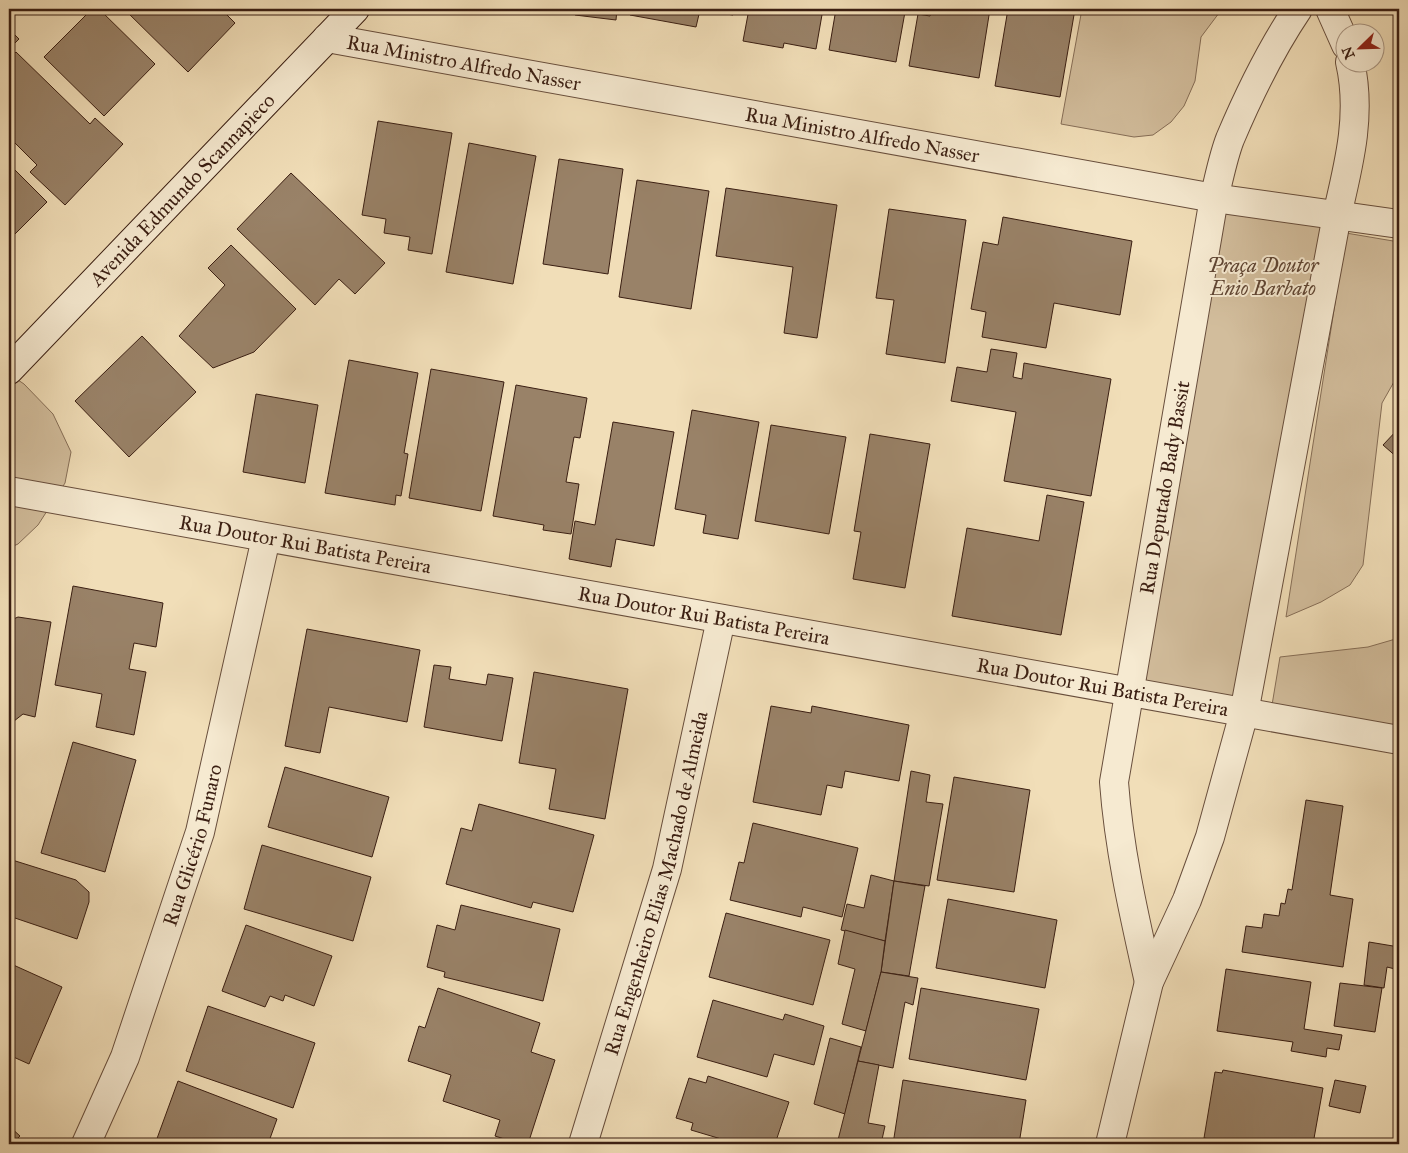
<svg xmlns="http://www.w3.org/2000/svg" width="1408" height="1153" viewBox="0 0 1408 1153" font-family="'IM FELL Great Primer',serif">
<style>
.green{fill:#d2bd9c;stroke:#866e57}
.building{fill:#998268;stroke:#3a1e12}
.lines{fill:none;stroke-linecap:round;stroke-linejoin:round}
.street-casing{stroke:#684e3c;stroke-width:30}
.secondary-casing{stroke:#3a1e12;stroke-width:30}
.street{stroke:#f6ead1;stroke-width:28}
.secondary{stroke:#f6ead1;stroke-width:28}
.labels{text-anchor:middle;stroke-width:4;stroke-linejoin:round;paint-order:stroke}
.street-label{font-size:20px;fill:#3a1e12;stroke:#f6ead1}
.park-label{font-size:20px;font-style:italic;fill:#604634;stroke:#f6ead1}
</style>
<rect width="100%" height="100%" fill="#f1deb8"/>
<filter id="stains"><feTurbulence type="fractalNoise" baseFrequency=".004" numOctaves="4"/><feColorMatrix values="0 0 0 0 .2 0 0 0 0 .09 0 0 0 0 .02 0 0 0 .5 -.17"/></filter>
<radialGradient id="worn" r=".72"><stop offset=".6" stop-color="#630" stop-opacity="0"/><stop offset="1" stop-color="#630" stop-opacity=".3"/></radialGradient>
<!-- green -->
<g class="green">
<path d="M 1082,9 L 1222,9 L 1201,37 L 1195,81 L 1184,106 L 1171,122 L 1153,135 L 1134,137 L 1061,124 Z"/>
<path d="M 1214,198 L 1337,215 L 1244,713 L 1128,692 Z"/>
<path d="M 1346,233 L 1399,242 L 1399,373 L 1382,403 L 1363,565 L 1350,585 L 1321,602 L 1286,617 Z"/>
<path d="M 9,374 L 24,384 L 53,414 L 71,452 L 65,483 L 38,525 L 18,544 L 9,548 Z"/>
<path d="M 1399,638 L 1399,726 L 1272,705 L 1280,657 L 1368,647 Z"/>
</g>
<!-- building -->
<g class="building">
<path d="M 92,9 L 99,9 L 155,64 L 104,116 L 44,57 Z"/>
<path d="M 124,9 L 221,9 L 235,23 L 188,72 Z"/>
<path d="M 576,9 L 617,9 L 616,20 L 575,15 Z"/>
<path d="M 631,9 L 734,9 L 733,15 L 700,10 L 696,27 L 630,15 Z"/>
<path d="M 749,9 L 823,9 L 816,49 L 784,43 L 783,48 L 743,41 Z"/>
<path d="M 836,9 L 898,9 L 898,11 L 905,12 L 896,62 L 829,50 Z"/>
<path d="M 932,9 L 990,9 L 979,78 L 909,66 L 918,14 L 930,16 Z"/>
<path d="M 1008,9 L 1075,9 L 1060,97 L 995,86 Z"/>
<path d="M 1396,9 L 1399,9 L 1399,22 L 1394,21 Z"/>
<path d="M 9,29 L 19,39 L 9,49 Z"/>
<path d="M 16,52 L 90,124 L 95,118 L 123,144 L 65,205 L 30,172 L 37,165 L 9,137 L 9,59 Z"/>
<path d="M 378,121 L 452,133 L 432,254 L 408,250 L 410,237 L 384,233 L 386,219 L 362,215 Z"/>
<path d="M 469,143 L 536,156 L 513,284 L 446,272 Z"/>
<path d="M 559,159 L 623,169 L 608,274 L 543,264 Z"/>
<path d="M 9,164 L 47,202 L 13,236 L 9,232 Z"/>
<path d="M 291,173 L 385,263 L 355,294 L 339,279 L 315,305 L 237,229 Z"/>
<path d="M 637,180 L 709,191 L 691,309 L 619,297 Z"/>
<path d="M 726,188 L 837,205 L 817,338 L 784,333 L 793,267 L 716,256 Z"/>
<path d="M 889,209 L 966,220 L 945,363 L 886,354 L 894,300 L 876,298 Z"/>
<path d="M 1003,217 L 1132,241 L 1120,315 L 1054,303 L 1046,348 L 982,337 L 986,312 L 971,309 L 983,242 L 998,245 Z"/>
<path d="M 231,245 L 296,309 L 254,352 L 213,368 L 179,336 L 225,285 L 208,268 Z"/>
<path d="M 142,336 L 196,392 L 129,457 L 75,401 Z"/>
<path d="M 991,349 L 1017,353 L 1013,377 L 1022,379 L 1024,363 L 1111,379 L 1091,496 L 1004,481 L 1016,412 L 951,401 L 957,367 L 987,372 Z"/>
<path d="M 349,360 L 418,373 L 404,453 L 408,454 L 401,496 L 396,495 L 395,505 L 325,493 Z"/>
<path d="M 431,369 L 504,382 L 481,511 L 409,498 Z"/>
<path d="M 516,385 L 587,398 L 580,438 L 574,437 L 566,482 L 579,484 L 571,534 L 543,530 L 544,525 L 493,516 Z"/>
<path d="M 256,394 L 318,405 L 305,483 L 243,472 Z"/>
<path d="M 692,410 L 759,422 L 738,539 L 703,533 L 706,515 L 675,509 Z"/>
<path d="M 613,422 L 674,432 L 654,546 L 616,539 L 611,567 L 569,559 L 575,521 L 595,525 Z"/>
<path d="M 771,425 L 846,437 L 829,534 L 755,521 Z"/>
<path d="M 1399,428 L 1399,459 L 1383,445 Z"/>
<path d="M 870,434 L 930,444 L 905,588 L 853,579 L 861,532 L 854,531 Z"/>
<path d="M 1047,495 L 1084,502 L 1061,635 L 952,616 L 967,528 L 1039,541 Z"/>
<path d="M 73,586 L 163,603 L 156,647 L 134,643 L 129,669 L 146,672 L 134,735 L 96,727 L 102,694 L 55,685 Z"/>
<path d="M 18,617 L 51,622 L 35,717 L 23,714 L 9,725 L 9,621 Z"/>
<path d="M 307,629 L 420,650 L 407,722 L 329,707 L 320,753 L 285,746 Z"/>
<path d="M 434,665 L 451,667 L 449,679 L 486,685 L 488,674 L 513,678 L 502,741 L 424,727 Z"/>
<path d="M 534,672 L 628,689 L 605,819 L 549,809 L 556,769 L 519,763 Z"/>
<path d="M 771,706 L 811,713 L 812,706 L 909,725 L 899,781 L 845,771 L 842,788 L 827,785 L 821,815 L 753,802 Z"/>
<path d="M 73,742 L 136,760 L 105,872 L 41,853 Z"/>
<path d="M 285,767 L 389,797 L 372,857 L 268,827 Z"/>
<path d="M 911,771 L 930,775 L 926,802 L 943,804 L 929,886 L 894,881 Z"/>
<path d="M 954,777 L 1030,790 L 1014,892 L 937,880 Z"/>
<path d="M 1306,800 L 1343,806 L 1330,895 L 1353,899 L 1343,967 L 1242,952 L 1246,926 L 1262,928 L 1264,914 L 1279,916 L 1281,903 L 1285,904 L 1288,889 L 1292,890 Z"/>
<path d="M 479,804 L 594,835 L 573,912 L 533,902 L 531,908 L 446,884 L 461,828 L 472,831 Z"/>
<path d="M 753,823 L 858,848 L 842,917 L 803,907 L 801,917 L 730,900 L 739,862 L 744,863 Z"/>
<path d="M 262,845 L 371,877 L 353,941 L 244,909 Z"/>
<path d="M 9,859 L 76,880 L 89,892 L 89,902 L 77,939 L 9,916 Z"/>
<path d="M 871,875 L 894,881 L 885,941 L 841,930 L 847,904 L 864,908 Z"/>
<path d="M 894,881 L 925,886 L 909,976 L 881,972 Z"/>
<path d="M 948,899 L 1057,920 L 1045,988 L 936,968 Z"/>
<path d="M 461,905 L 560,929 L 543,1001 L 444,977 L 445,972 L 427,967 L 437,925 L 455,930 Z"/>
<path d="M 726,913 L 830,940 L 813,1005 L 709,977 Z"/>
<path d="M 246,925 L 332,956 L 314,1006 L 285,995 L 283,1001 L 270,996 L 265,1007 L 222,991 Z"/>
<path d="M 845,930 L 885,941 L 881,972 L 866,1031 L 842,1024 L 855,969 L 838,964 Z"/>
<path d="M 1369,942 L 1399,947 L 1399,970 L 1387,967 L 1384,988 L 1364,985 Z"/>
<path d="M 9,963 L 62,987 L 29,1064 L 9,1055 Z"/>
<path d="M 1226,969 L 1311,982 L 1304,1029 L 1342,1035 L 1339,1050 L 1327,1048 L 1326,1057 L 1291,1051 L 1293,1042 L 1217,1031 Z"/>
<path d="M 881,972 L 918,978 L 913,1005 L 905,1002 L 893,1068 L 858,1061 Z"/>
<path d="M 1340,983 L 1382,988 L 1375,1032 L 1334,1026 Z"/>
<path d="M 438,988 L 540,1023 L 531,1052 L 555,1060 L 528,1144 L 520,1144 L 495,1136 L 500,1120 L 443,1101 L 451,1075 L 408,1061 L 419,1026 L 425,1028 Z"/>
<path d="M 921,988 L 1039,1009 L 1026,1080 L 909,1059 Z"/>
<path d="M 713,1000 L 783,1020 L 785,1014 L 824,1026 L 814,1065 L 774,1054 L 767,1077 L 697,1057 Z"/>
<path d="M 208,1006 L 315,1043 L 293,1108 L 186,1071 Z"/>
<path d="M 830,1038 L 861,1047 L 845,1114 L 814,1104 Z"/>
<path d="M 858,1061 L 879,1065 L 868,1123 L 885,1126 L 881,1144 L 837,1144 Z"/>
<path d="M 1223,1070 L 1323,1088 L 1313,1144 L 1240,1144 L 1204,1138 L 1215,1072 L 1222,1073 Z"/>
<path d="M 708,1076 L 789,1102 L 775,1144 L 738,1144 L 691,1130 L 693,1123 L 676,1118 L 689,1078 L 706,1083 Z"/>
<path d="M 903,1080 L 1026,1100 L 1019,1144 L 893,1144 Z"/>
<path d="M 1335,1080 L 1366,1086 L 1360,1113 L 1329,1106 Z"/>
<path d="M 178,1081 L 277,1119 L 268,1144 L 155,1144 Z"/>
<path d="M 9,1126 L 20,1136 L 12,1144 L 9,1144 Z"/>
</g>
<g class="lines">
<defs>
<g id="street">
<path d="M 1330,9 L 1346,45"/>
<path id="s1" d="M 327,38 L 1214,198 L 1399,224"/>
<path id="s2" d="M 9,491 L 1399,740"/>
<path id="s3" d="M 1149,982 C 1134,915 1119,850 1114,782 L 1214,198 C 1219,179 1223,157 1230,139 C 1249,94 1271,49 1298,9"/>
<path id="s4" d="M 86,1144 L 125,1057 L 200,832 L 266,538"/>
<path id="s5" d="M 583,1144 L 667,869 L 721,619"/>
<path d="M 1110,1144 L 1149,982 L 1187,900 L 1210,837 L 1244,713 L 1337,215 C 1349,164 1362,114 1350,62"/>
</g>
<g id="secondary">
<path id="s6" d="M 9,370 L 355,9"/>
</g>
</defs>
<!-- street casing -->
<use href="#street" class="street-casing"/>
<!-- secondary casing -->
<use href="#secondary" class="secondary-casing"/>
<!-- street -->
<use href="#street" class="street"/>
<!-- secondary -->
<use href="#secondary" class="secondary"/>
</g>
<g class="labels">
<!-- street labels -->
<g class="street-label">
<text dy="7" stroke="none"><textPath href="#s1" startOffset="139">Rua Ministro Alfredo Nasser</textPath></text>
<text dy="7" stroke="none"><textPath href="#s1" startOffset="544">Rua Ministro Alfredo Nasser</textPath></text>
<text dy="7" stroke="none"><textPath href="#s6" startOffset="250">Avenida Edmundo Scannapieco</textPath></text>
<text dy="7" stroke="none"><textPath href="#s3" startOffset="502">Rua Deputado Bady Bassit</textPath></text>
<text dy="7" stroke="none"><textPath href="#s2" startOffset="301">Rua Doutor Rui Batista Pereira</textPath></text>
<text dy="7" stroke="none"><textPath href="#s2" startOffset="706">Rua Doutor Rui Batista Pereira</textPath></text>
<text dy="7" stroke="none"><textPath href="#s2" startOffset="1111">Rua Doutor Rui Batista Pereira</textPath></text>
<text dy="7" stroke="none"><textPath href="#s4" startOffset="318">Rua Glicério Funaro</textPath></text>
<text dy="7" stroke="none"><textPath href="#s5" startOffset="271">Rua Engenheiro Elias Machado de Almeida</textPath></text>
</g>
<!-- park labels -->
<g class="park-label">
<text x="1263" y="272">Praça Doutor<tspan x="1263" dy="23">Enio Barbato</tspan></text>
</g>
</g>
<!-- margin -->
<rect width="1408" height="1153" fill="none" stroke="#f1deb8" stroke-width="30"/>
<rect x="10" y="10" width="1388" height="1133" fill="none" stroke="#3a1e12" stroke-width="2.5"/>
<rect x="15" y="15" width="1378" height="1123" fill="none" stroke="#3a1e12"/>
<!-- north arrow -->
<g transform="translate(1360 48) rotate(247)"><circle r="24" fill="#f6ead1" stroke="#ab9885"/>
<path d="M0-4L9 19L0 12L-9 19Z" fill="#8f2418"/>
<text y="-8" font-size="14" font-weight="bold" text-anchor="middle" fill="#3a1e12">N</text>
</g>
<rect width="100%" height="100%" filter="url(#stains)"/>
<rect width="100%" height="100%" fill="url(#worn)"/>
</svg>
